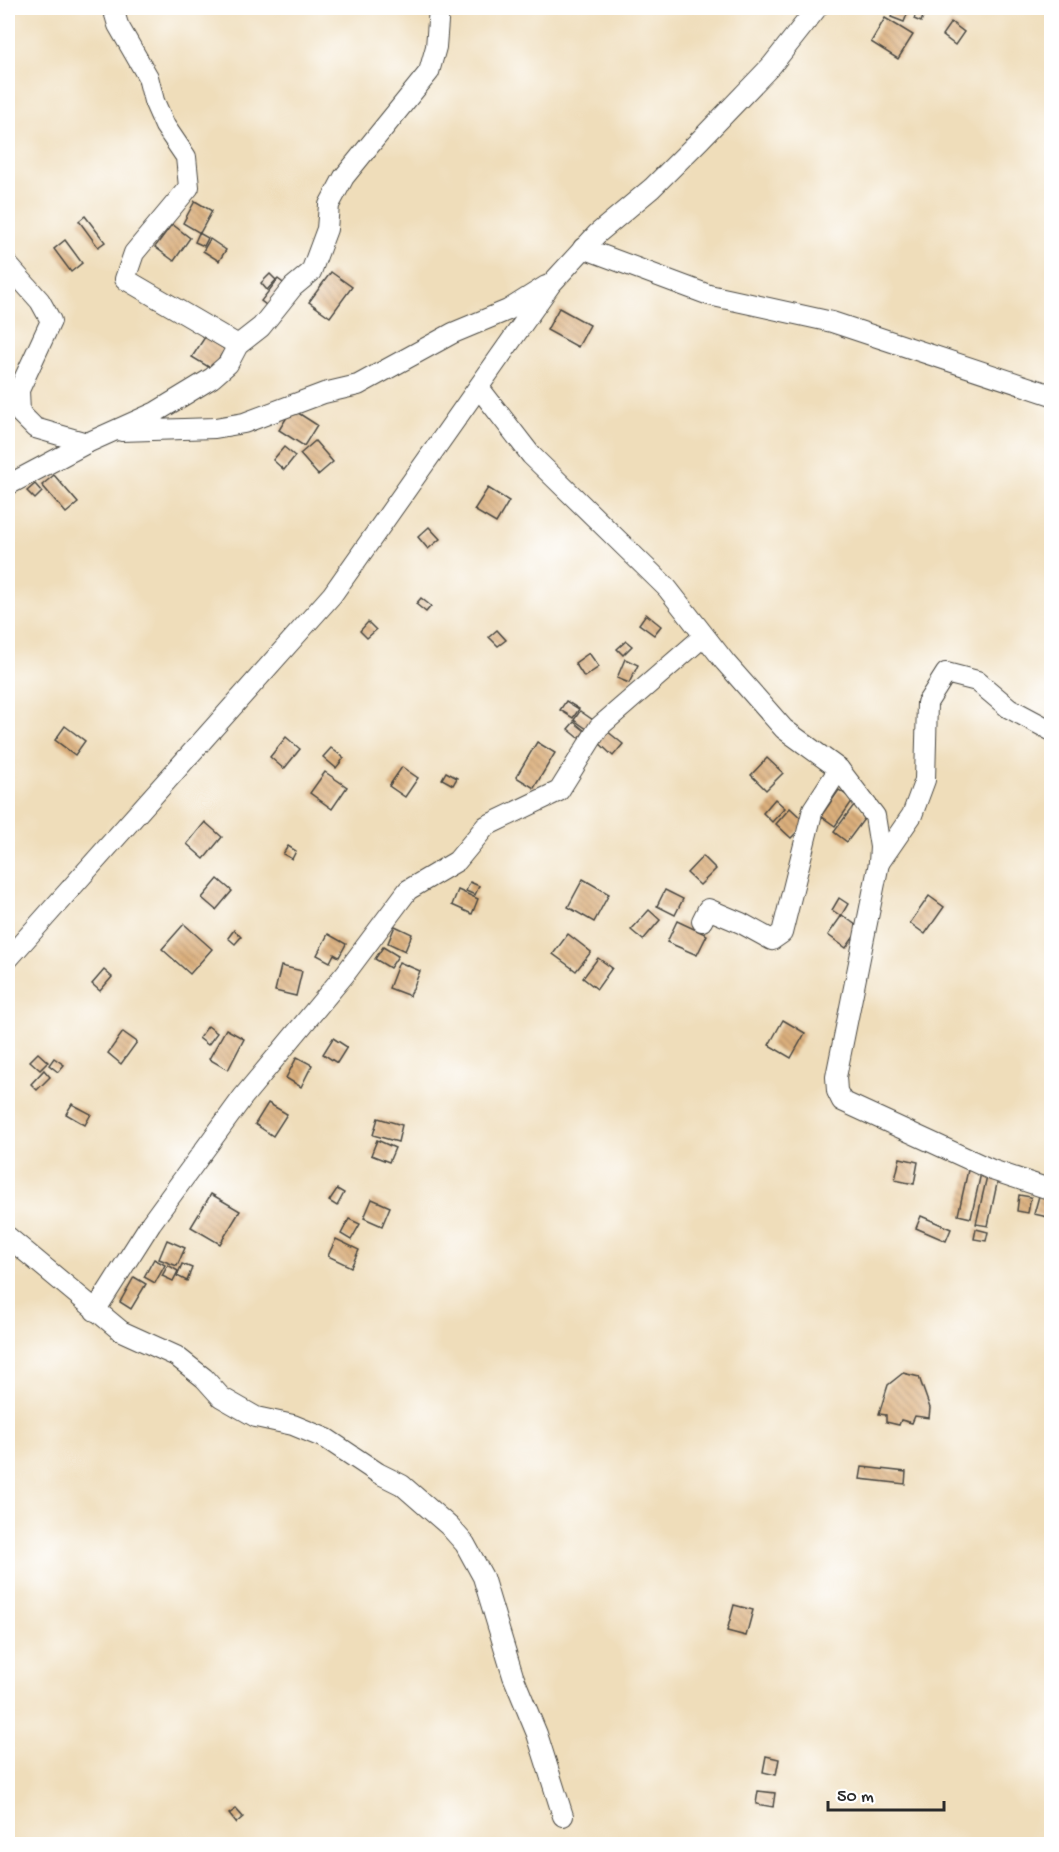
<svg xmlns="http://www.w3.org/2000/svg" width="1059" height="1852" viewBox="0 0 1059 1852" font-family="'Gochi Hand',sans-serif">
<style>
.building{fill:url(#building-back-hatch)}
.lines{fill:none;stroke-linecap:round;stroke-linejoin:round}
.minor-casing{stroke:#484640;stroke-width:22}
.minor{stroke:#fff;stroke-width:20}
</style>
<defs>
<pattern id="building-back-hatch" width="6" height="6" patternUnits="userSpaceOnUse" patternTransform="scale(1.5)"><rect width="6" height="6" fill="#dcb07d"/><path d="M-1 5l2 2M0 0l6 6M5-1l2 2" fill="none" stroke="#b38f67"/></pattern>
</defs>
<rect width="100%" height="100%" fill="#fff"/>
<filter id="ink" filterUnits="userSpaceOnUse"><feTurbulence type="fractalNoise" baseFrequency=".0167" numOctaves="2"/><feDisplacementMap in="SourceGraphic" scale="12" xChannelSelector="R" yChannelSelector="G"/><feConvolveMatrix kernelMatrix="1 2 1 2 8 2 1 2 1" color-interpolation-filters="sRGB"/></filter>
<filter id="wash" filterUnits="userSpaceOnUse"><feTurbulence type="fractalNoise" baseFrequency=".008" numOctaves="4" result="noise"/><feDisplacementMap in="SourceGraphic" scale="24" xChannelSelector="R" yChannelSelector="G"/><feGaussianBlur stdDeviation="1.35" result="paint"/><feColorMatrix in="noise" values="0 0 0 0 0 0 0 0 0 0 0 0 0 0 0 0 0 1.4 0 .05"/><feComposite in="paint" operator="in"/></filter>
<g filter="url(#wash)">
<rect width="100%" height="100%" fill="#efddba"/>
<g id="blocks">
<!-- building -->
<g class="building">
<path d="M 895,8 L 905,8 L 904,10 L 908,12 L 904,22 L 891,17 Z"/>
<path d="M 918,8 L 926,9 L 921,22 L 914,19 Z"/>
<path d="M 885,18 L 913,35 L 898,59 L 871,42 Z"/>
<path d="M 951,22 L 964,32 L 955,45 L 942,35 Z"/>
<path d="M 195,201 L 212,211 L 200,233 L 183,223 Z"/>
<path d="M 85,216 L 105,242 L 98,247 L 79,221 Z"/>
<path d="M 172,224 L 190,238 L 174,261 L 155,247 Z"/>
<path d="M 199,233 L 208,238 L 204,246 L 195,242 Z"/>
<path d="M 210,239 L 226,250 L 219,261 L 203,251 Z"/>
<path d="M 65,240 L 82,263 L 71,272 L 54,249 Z"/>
<path d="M 331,272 L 352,287 L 330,317 L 309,302 Z"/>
<path d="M 270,274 L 276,280 L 267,290 L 261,283 Z"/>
<path d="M 278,279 L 287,286 L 270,308 L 261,301 Z"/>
<path d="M 559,308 L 590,325 L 578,347 L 547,330 Z"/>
<path d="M 205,337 L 225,349 L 212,369 L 192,357 Z"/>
<path d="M 292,409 L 317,425 L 304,446 L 279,430 Z"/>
<path d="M 315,441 L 333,462 L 318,475 L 300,454 Z"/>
<path d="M 284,447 L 295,456 L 284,470 L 273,460 Z"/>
<path d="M 54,475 L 78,503 L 66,513 L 42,485 Z"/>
<path d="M 35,484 L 42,492 L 35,499 L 27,491 Z"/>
<path d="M 488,488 L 509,501 L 496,523 L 474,510 Z"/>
<path d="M 429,527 L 440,539 L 428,549 L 418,537 Z"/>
<path d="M 421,598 L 431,606 L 426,612 L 416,604 Z"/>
<path d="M 646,614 L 661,626 L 654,635 L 639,624 Z"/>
<path d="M 368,622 L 376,630 L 367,638 L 360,631 Z"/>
<path d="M 497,630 L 506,640 L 498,646 L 489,637 Z"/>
<path d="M 626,641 L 632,646 L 623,655 L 617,649 Z"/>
<path d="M 589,653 L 599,667 L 584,677 L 575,663 Z"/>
<path d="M 625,659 L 638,665 L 629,683 L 617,678 Z"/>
<path d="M 566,701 L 579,709 L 573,718 L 560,710 Z"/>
<path d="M 580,711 L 593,720 L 587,729 L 574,720 Z"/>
<path d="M 574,722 L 585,731 L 579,738 L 568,729 Z"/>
<path d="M 65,726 L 85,741 L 75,755 L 55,740 Z"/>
<path d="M 607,731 L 623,744 L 613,756 L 598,742 Z"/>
<path d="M 286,737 L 300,749 L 284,769 L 270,757 Z"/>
<path d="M 537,742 L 555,753 L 534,788 L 516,777 Z"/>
<path d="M 331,748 L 344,758 L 336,768 L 323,757 Z"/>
<path d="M 767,758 L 783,773 L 766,790 L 751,775 Z"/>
<path d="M 402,767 L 418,778 L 405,797 L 389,786 Z"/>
<path d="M 325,772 L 347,787 L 332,809 L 310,793 Z"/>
<path d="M 446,772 L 457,778 L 453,785 L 442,779 Z"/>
<path d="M 839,790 L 853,800 L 835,826 L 821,816 Z"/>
<path d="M 775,799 L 785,808 L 772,822 L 763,813 Z"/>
<path d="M 854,805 L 867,815 L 847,842 L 834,832 Z"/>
<path d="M 790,808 L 806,823 L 791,838 L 776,824 Z"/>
<path d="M 205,822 L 222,837 L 204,859 L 187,844 Z"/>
<path d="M 288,846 L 296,851 L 292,859 L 283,854 Z"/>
<path d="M 703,856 L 716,869 L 700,885 L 687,873 Z"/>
<path d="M 218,879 L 232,891 L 216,910 L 202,898 Z"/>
<path d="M 583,879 L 609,894 L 594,922 L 568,907 Z"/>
<path d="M 470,882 L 479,886 L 475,895 L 466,891 Z"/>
<path d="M 458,890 L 478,899 L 472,914 L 452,905 Z"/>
<path d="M 665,890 L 683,899 L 675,915 L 657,906 Z"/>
<path d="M 929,896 L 944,907 L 925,934 L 910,923 Z"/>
<path d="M 839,898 L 848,904 L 841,916 L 832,910 Z"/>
<path d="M 649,910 L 660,920 L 643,940 L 631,930 Z"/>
<path d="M 842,915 L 860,928 L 846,948 L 828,935 Z"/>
<path d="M 677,921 L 707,935 L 697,955 L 667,942 Z"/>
<path d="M 184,924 L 212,949 L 190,974 L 162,949 Z"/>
<path d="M 395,926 L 412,934 L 405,951 L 388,943 Z"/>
<path d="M 234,930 L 241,937 L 235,944 L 228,938 Z"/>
<path d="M 328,934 L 346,944 L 339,957 L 334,954 L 330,962 L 317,955 Z"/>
<path d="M 568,934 L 591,952 L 576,971 L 553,954 Z"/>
<path d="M 383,947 L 398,956 L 390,968 L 375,959 Z"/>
<path d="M 598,958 L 612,968 L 597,989 L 583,978 Z"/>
<path d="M 399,962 L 420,971 L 410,996 L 389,988 Z"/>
<path d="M 281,966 L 302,971 L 296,996 L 275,991 Z"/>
<path d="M 104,970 L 112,977 L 100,991 L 92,984 Z"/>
<path d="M 783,1020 L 805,1033 L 791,1058 L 769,1045 Z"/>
<path d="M 208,1026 L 217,1033 L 208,1045 L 199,1038 Z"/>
<path d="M 226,1029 L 244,1039 L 228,1070 L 209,1059 Z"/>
<path d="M 123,1032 L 137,1042 L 121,1064 L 108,1053 Z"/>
<path d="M 333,1038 L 347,1047 L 337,1063 L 323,1054 Z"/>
<path d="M 38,1053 L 48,1062 L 40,1070 L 30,1061 Z"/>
<path d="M 297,1057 L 312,1065 L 301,1087 L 286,1078 Z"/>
<path d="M 54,1058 L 64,1065 L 58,1072 L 49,1065 Z"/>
<path d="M 44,1070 L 50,1077 L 37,1090 L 31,1084 Z"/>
<path d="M 268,1103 L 287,1114 L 273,1136 L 255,1124 Z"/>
<path d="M 72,1104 L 91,1114 L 85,1125 L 66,1114 Z"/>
<path d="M 378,1118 L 402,1125 L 398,1142 L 373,1135 Z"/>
<path d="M 377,1140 L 395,1148 L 389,1162 L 371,1155 Z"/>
<path d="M 900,1158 L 918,1162 L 914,1184 L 895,1180 Z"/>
<path d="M 968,1170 L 981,1173 L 971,1218 L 958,1215 Z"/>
<path d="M 987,1176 L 998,1179 L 988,1226 L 976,1224 Z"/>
<path d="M 337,1189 L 344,1193 L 337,1206 L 329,1201 Z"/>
<path d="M 211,1194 L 240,1211 L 220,1244 L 191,1227 Z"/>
<path d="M 1019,1195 L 1031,1197 L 1028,1213 L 1017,1211 Z"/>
<path d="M 1039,1196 L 1052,1199 L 1052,1218 L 1034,1214 Z"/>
<path d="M 372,1199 L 390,1207 L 382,1226 L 364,1218 Z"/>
<path d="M 921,1216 L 951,1229 L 946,1241 L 916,1228 Z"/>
<path d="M 349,1219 L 360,1224 L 351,1240 L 341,1234 Z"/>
<path d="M 976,1229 L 988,1232 L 986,1241 L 974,1239 Z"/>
<path d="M 336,1239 L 359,1250 L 351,1267 L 328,1256 Z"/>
<path d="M 167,1240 L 185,1248 L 177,1266 L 159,1259 Z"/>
<path d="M 154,1259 L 165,1265 L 155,1283 L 144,1277 Z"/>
<path d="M 182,1264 L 192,1268 L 187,1281 L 177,1276 Z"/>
<path d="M 168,1265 L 178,1271 L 173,1281 L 162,1276 Z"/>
<path d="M 134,1277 L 146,1284 L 131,1309 L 120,1302 Z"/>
<path d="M 903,1373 L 919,1377 L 930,1408 L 929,1418 L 915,1416 L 912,1423 L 901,1420 L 899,1425 L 886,1422 L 886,1415 L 879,1414 L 888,1385 Z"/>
<path d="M 862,1467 L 906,1472 L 905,1484 L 860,1479 Z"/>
<path d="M 734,1605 L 753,1610 L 746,1636 L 727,1631 Z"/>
<path d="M 766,1756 L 779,1759 L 776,1775 L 763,1772 Z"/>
<path d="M 758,1791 L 775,1793 L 773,1807 L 756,1804 Z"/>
<path d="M 236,1809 L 243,1817 L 236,1823 L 229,1814 Z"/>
</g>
</g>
</g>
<g filter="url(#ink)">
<use href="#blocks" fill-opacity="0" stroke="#484640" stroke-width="1.5"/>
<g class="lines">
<defs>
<g id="minor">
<path d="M 113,8 L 118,25 L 148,77 L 154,101 L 165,126 L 186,157 L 189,187 L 134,253 L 125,279 L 238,345"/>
<path d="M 583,248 L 709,295 L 832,322 L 1052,395"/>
<path d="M 8,265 L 40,301 L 51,321 L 19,390 L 20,413 L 35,428 L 87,443"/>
<path d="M 480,389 L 531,455 L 667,588 L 725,662 L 784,729 L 839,769 L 875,816 L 880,847 L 879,863 L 836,1077 L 837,1091 L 842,1101 L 992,1170 L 1052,1190"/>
<path d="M 121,431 L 215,428 L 244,423 L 324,393 L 358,385 L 453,333 L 508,310 L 546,286"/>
<path d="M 8,485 L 87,443 L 156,412 L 212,378 L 228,364 L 238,345 L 261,327 L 293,287 L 311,272 L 327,229 L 329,205 L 344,177 L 429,72 L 436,47 L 439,8"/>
<path d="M 879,863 L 912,815 L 925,780 L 927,703 L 946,673 L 977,681 L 1009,708 L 1052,731"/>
<path d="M 702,921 L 708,909 L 741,923 L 772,940 L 782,933 L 813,809 L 839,769"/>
<path d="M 8,959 L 332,595 L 551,284 L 597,234 L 652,188 L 700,140 L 772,65 L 817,8"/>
<path d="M 8,1237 L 121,1331 L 176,1356 L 204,1378 L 221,1397 L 256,1417 L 293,1425 L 327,1439 L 378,1473 L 402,1485 L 449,1526 L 465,1544 L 483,1577 L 513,1676 L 537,1734 L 563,1816"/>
<path d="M 95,1311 L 151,1223 L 243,1097 L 345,974 L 408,890 L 457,861 L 486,826 L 559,791 L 599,727 L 704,636"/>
</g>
</defs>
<!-- minor casing -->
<use href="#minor" class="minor-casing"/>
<!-- minor -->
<use href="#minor" class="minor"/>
</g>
</g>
<!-- margin -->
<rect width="1059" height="1852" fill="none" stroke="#fff" stroke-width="30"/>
<!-- scale -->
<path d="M828 1801v9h116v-9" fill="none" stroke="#2b2b2b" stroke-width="3"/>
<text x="837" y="1801" font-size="18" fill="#2b2b2b" stroke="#ffffff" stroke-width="4.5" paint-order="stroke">50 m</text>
</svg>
